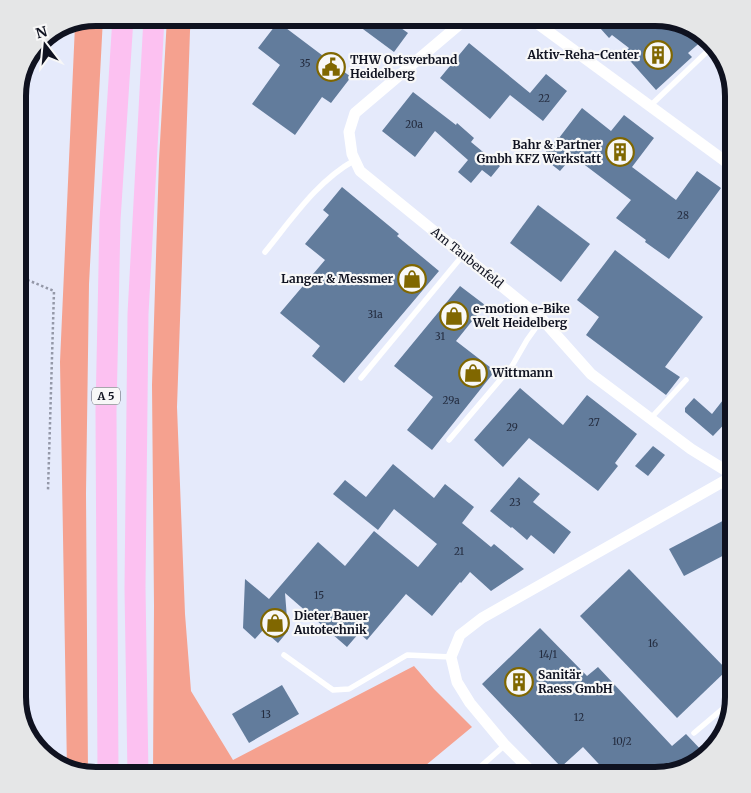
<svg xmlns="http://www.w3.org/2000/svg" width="751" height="793" viewBox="0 0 751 793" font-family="Merriweather,serif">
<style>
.green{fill:#f5a18f}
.building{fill:#627c9c}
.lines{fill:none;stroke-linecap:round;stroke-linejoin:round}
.path{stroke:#9498a8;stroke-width:2.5;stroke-dasharray:2.5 2.5;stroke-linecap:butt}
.service{stroke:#fff;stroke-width:5.5}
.minor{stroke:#fff;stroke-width:11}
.motorway{stroke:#fcc1f1;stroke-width:21}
.labels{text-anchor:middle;stroke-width:4.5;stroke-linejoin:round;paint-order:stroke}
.number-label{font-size:10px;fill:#242c3f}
.shield{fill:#f8f8f8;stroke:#555761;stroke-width:1}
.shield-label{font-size:11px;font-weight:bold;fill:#0f1220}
.poi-label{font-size:12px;font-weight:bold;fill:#0f1220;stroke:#f8f8f8;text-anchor:start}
.street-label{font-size:12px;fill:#0f1220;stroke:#f8f8f8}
.rim{fill:none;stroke:#0f1220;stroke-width:6}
</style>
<rect width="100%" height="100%" fill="#e5eafb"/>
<!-- green -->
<g class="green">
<path d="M 96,18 L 103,18 L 89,284 L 86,493 L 88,774 L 67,769 L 60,362 L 75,25 Z"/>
<path d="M 167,18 L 191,18 L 190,31 L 177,407 L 185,614 L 191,691 L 233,760 L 414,666 L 434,689 L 472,727 L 414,775 L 153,775 L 154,606 L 152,385 L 159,160 Z"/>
</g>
<!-- building -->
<g class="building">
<path d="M 348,18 L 387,18 L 408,33 L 394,52 Z"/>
<path d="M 591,18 L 660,18 L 704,39 L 688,53 L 692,57 L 656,90 L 624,54 L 629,48 L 612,35 L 609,38 Z"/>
<path d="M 278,22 L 351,77 L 331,103 L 322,97 L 295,135 L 252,104 L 280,65 L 258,48 Z"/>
<path d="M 469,43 L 530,93 L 546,74 L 567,91 L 543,121 L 510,95 L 490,119 L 440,78 Z"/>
<path d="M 413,92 L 456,125 L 457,123 L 474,138 L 471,142 L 500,166 L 491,177 L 482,170 L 471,183 L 458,172 L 468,160 L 435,131 L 415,157 L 382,131 Z"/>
<path d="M 582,108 L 611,131 L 624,115 L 654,138 L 632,167 L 676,200 L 697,171 L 721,188 L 669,259 L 645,242 L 646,240 L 616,218 L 631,200 L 573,156 L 560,171 L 542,157 L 558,137 L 559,138 Z"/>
<path d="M 342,187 L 399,234 L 397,236 L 439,271 L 344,383 L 312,356 L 320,346 L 280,313 L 325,260 L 305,244 L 329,215 L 323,210 Z"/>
<path d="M 538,205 L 590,244 L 561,282 L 510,243 Z"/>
<path d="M 615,250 L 703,317 L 665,367 L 680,377 L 666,395 L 586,335 L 599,317 L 577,300 Z"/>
<path d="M 460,286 L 485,305 L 456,341 L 495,371 L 432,450 L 407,430 L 433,397 L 394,366 Z"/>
<path d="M 734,386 L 734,414 L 713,436 L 685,412 L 685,408 L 694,398 L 712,414 Z"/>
<path d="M 520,388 L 563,425 L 587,395 L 637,434 L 615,463 L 618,466 L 598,491 L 529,438 L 503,467 L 474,440 Z"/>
<path d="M 653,446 L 665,455 L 648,476 L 635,466 Z"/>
<path d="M 393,464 L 434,498 L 445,484 L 474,507 L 462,523 L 491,547 L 494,544 L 524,569 L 491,591 L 470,572 L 461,583 L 460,582 L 432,616 L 406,594 L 367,640 L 359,633 L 347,647 L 285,593 L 288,631 L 278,643 L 263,630 L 255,639 L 243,628 L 245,579 L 269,599 L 318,542 L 345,566 L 374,531 L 418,567 L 437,544 L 394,509 L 378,530 L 333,494 L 345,480 L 366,497 Z"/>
<path d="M 519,477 L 540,494 L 533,502 L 571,532 L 554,554 L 531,535 L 527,540 L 512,527 L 511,528 L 490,511 Z"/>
<path d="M 734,515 L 734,550 L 684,576 L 669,549 Z"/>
<path d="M 629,569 L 727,670 L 677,718 L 580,616 Z"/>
<path d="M 540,628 L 587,676 L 598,667 L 672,746 L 686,734 L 705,754 L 699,759 L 655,776 L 610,776 L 583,747 L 561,767 L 482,684 Z"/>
<path d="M 282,685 L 299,714 L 249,743 L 232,714 Z"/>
</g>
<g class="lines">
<!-- path -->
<path class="path" d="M 18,276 L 54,291 L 48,490"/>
<!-- service -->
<g class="service">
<path d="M 650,106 L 714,45"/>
<path d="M 265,252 C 292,219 317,181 355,160"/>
<path d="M 361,378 L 463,255"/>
<path d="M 650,419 L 686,380"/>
<path d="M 449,440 L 512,366 L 527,340 L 542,319"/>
<path d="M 284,655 L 333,690 L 349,689 L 407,655 L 451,657"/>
<path d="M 694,733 L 733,700"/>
<path d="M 471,775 L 505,745"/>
</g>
<!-- minor -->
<g class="minor">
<path d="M 467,18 L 355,113 L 349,132 L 352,154 L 360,171 L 542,319 L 591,374 L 691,449 L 733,475"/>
<path d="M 530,18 L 733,167"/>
<path d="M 535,775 L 505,745 L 470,703 L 457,682 L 451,657 L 460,635 L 482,618 L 733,476"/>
</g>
<!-- motorway -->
<g class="motorway">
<path d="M 108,775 L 106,411 L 110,220 L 123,18"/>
<path d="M 138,775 L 135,588 L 138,314 L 154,18"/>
</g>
</g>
<!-- icons -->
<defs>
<symbol id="building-ring" viewBox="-11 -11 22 22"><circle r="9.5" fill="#f8f8f8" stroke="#806700" stroke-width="1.5"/><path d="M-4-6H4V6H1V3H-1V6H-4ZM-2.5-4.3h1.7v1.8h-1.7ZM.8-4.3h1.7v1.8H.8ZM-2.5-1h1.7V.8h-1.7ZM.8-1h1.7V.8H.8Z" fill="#806700"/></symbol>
<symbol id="civic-ring" viewBox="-11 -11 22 22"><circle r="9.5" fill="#f8f8f8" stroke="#806700" stroke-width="1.5"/><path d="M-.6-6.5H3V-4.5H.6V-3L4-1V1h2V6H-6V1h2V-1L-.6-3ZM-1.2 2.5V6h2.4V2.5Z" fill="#806700"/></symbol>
<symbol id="shop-ring" viewBox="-11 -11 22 22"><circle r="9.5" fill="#f8f8f8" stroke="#806700" stroke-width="1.5"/><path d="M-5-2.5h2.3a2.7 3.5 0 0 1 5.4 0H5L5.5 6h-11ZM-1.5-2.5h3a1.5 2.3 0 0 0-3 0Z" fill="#806700"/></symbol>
</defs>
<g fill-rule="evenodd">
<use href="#building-ring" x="642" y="39" width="32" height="32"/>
<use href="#civic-ring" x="315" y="51" width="32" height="32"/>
<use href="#building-ring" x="604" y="136" width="32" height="32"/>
<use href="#shop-ring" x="396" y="263" width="32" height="32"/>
<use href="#shop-ring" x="438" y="300" width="32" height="32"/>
<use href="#shop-ring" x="457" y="357" width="32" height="32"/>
<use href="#shop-ring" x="259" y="607" width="32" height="32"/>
<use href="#building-ring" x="503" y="666" width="32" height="32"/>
</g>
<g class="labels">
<!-- number labels -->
<g class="number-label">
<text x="305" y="67">35</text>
<text x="544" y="102">22</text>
<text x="414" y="128">20a</text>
<text x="683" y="219">28</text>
<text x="375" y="318">31a</text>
<text x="440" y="340">31</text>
<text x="451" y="404">29a</text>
<text x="594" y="426">27</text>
<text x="512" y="431">29</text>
<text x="515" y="506">23</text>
<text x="459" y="555">21</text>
<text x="319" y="599">15</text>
<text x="653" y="647">16</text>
<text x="548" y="658">14/1</text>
<text x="266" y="718">13</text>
<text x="579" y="721">12</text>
<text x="622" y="745">10/2</text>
</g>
<!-- shield labels -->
<rect class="shield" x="92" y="387.5" width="28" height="17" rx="4"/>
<g class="shield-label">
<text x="106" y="400">A 5</text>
</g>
<!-- poi labels -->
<g class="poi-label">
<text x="639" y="59" text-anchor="end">Aktiv-Reha-Center</text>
<text x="350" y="64">THW Ortsverband<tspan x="350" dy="14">Heidelberg</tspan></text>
<text x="601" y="149" text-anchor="end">Bahr &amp; Partner<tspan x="601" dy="14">Gmbh KFZ Werkstatt</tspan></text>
<text x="393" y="283" text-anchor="end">Langer &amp; Messmer</text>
<text x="473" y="313">e-motion e-Bike<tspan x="473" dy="14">Welt Heidelberg</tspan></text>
<text x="492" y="377">Wittmann</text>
<text x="294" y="620">Dieter Bauer<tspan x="294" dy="14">Autotechnik</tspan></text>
<text x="538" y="679">Sanitär<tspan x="538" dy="14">Raess GmbH</tspan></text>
</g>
<!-- street labels -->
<g class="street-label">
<text transform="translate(467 258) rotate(39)" y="4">Am Taubenfeld</text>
</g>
</g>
<!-- crop -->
<path d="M0 0H751V793H0ZM96 26H655A70 70 0 0 1 725 96V697A70 70 0 0 1 655 767H96A70 70 0 0 1 26 697V96A70 70 0 0 1 96 26Z" fill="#e5e6e7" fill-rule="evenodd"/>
<path class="rim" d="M96 26H655A70 70 0 0 1 725 96V697A70 70 0 0 1 655 767H96A70 70 0 0 1 26 697V96A70 70 0 0 1 96 26Z"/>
<!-- north arrow -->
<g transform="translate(45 45) rotate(344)" stroke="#f8f8f8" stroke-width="4" paint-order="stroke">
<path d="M0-4L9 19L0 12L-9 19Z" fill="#0f1220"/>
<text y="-8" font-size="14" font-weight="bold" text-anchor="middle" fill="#0f1220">N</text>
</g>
</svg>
